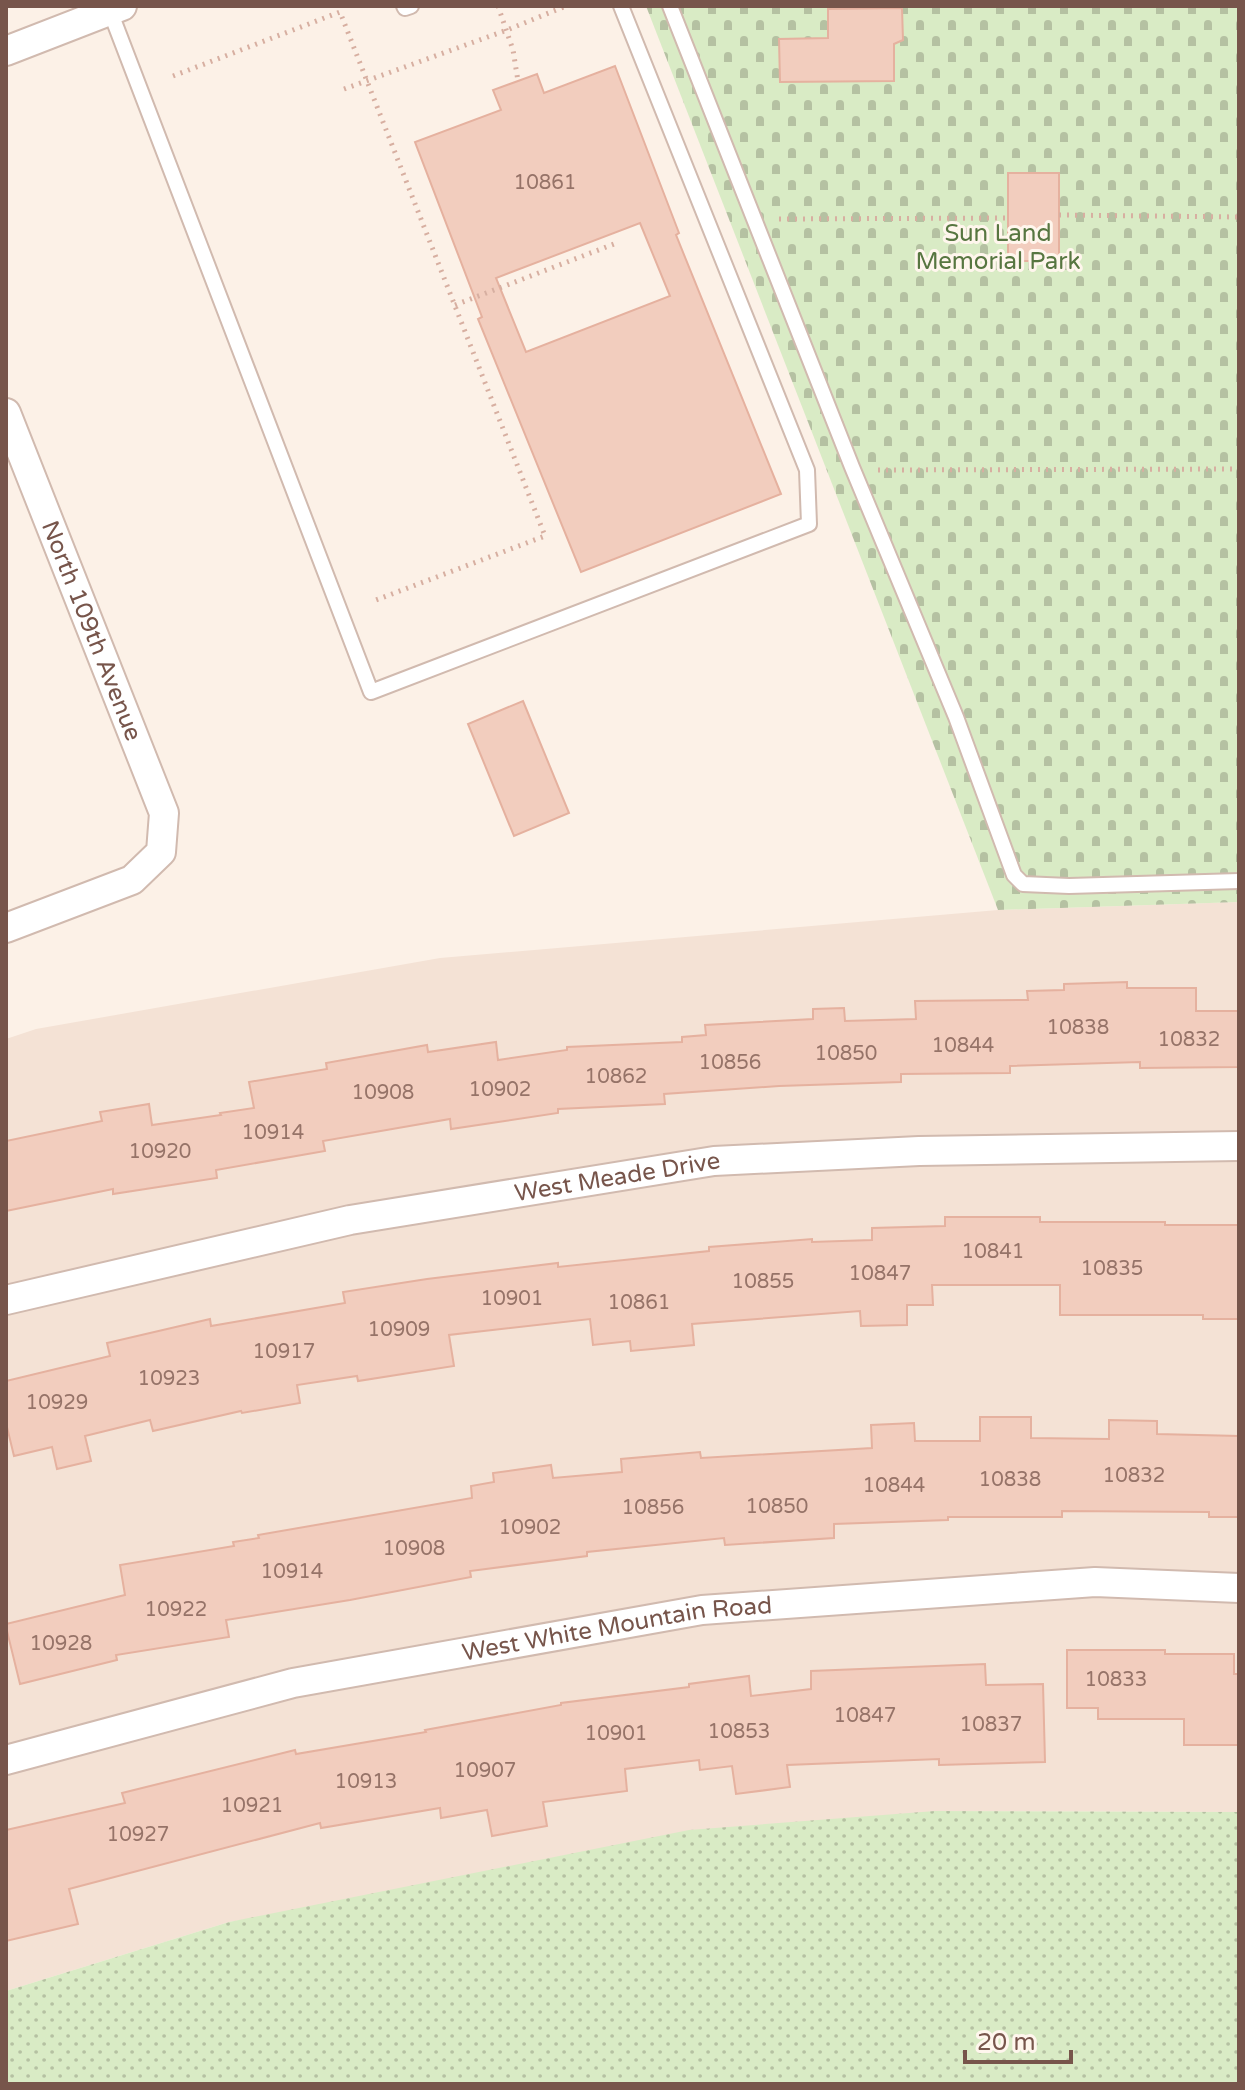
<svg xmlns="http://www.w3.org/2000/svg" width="1245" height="2090" viewBox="0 0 1245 2090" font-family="'Varela Round',sans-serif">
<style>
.residential{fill:#f4e2d5}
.grass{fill:url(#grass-dots)}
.cemetery{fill:url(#cemetery-stones)}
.building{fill:#f2cdbe;stroke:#e5b19f;stroke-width:2;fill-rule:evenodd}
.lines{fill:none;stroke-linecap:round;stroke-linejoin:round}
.lane-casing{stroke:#d1baaf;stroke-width:18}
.street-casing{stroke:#d1baaf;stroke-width:32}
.path{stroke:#d7afa1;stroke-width:5;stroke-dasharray:2 6;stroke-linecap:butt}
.lane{stroke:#fff;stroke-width:14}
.street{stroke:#fff;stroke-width:28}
.labels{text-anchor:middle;stroke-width:6;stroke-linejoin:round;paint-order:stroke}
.number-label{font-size:20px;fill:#967368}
.park-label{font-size:24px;fill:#577640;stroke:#fff6ed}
.street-label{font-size:24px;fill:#77554b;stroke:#fff6ed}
</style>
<defs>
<pattern id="grass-dots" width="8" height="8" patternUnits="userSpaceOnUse" patternTransform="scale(2)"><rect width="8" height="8" fill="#d9ebc5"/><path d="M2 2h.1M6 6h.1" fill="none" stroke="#b5c1a2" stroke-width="1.8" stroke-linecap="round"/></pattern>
<pattern id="cemetery-stones" width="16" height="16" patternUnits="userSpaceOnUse" patternTransform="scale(2)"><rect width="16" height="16" fill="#d9ebc5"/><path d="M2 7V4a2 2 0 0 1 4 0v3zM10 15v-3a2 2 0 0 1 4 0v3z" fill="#b5c1a2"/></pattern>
</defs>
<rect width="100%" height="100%" fill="#fcf1e7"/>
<!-- residential -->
<path class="residential" d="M 1239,902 L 1239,1812 L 935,1811 L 229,1922 L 6,1991 L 6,1039 L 36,1029 L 440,958 L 998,910 Z"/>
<!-- grass -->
<path class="grass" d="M 935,1811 L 1239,1812 L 1239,2084 L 6,2084 L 6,1991 L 229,1922 L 689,1830 Z"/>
<!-- cemetery -->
<path class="cemetery" d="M 646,6 L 1239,6 L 1239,902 L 998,910 Z"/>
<!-- building -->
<g class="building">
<path d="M 902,8 L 903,40 L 894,44 L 894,81 L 780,82 L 779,39 L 828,38 L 828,9 Z"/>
<path d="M 615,66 L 679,233 L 676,235 L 781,494 L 581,572 L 478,319 L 482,317 L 415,142 L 501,110 L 493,90 L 518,81 L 537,74 L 544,93 ZM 640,223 L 670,296 L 526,352 L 496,278 Z"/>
<rect x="1008" y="173" width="51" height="88"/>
<path d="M 523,701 L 569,813 L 514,836 L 468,724 Z"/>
<path d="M 1127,982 L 1127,988 L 1196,988 L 1196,1011 L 1239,1011 L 1239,1067 L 1140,1068 L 1140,1062 L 1010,1066 L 1010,1073 L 901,1074 L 901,1082 L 779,1086 L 664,1094 L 665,1104 L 558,1109 L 558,1113 L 451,1129 L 450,1119 L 323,1141 L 325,1151 L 216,1170 L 217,1178 L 113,1194 L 113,1189 L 6,1211 L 6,1141 L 102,1121 L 100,1112 L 149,1104 L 152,1125 L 221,1115 L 220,1113 L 254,1108 L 249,1082 L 327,1069 L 326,1063 L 427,1045 L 428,1052 L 496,1042 L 498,1060 L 567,1050 L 567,1047 L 682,1042 L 682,1037 L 706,1035 L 705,1025 L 813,1019 L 813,1009 L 844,1008 L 845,1021 L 916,1019 L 915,1001 L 1028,1000 L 1027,991 L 1064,990 L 1064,984 Z"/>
<path d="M 945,1217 L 1040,1217 L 1040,1222 L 1165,1222 L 1165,1225 L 1239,1225 L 1239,1319 L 1203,1319 L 1203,1315 L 1060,1315 L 1060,1285 L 932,1285 L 933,1305 L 907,1305 L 907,1325 L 861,1326 L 860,1311 L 692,1324 L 694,1345 L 631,1351 L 630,1341 L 593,1345 L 590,1319 L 449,1335 L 454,1366 L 358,1381 L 357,1376 L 297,1385 L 300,1403 L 242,1413 L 241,1411 L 153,1431 L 150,1420 L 85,1436 L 91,1461 L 57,1469 L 52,1447 L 14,1456 L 6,1423 L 6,1381 L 110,1356 L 107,1343 L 210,1319 L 211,1326 L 345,1303 L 343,1292 L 427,1279 L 558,1263 L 558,1267 L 709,1251 L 709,1247 L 812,1239 L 812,1242 L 872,1240 L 872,1228 L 945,1226 Z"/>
<path d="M 980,1417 L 1031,1417 L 1031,1438 L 1109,1439 L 1109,1420 L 1157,1421 L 1157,1434 L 1239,1436 L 1239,1517 L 1209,1517 L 1209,1512 L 1062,1511 L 1062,1517 L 948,1517 L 948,1520 L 834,1524 L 834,1538 L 725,1545 L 724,1538 L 587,1552 L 587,1556 L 470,1571 L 471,1577 L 350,1600 L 226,1620 L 229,1637 L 116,1655 L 117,1660 L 20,1684 L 6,1627 L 6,1624 L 125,1595 L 120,1565 L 234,1546 L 233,1542 L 259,1538 L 258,1535 L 472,1498 L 471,1486 L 494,1482 L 493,1473 L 551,1465 L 553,1478 L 622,1472 L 621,1459 L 700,1452 L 701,1458 L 872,1448 L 871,1425 L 914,1423 L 915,1441 L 980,1441 Z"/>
<path d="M 1067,1650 L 1165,1650 L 1165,1654 L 1234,1654 L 1234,1674 L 1239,1674 L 1239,1745 L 1184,1745 L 1184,1719 L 1098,1719 L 1098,1708 L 1067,1708 Z"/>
<path d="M 985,1664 L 986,1685 L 1043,1684 L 1045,1762 L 939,1765 L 939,1759 L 787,1765 L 790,1787 L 736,1794 L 732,1766 L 700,1770 L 699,1760 L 625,1769 L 627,1791 L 543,1802 L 547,1826 L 492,1836 L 487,1810 L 441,1818 L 440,1808 L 321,1828 L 320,1823 L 69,1889 L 78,1924 L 6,1941 L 6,1830 L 125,1803 L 122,1793 L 295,1750 L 296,1754 L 426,1732 L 425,1730 L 561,1705 L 561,1703 L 689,1687 L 689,1684 L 749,1676 L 751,1696 L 811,1689 L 811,1671 Z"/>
</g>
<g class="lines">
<defs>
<g id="lane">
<path d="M 404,6 L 405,8 L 411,6"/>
<path d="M 670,6 L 852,467 L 956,717 L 1014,875 L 1023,884 L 1069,886 L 1239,881"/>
<path d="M 110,11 L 371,692 L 809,524 L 807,470 L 621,6"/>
</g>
<g id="street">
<path d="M 6,51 L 122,6"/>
<path id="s1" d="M 6,413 L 164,813 L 161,852 L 132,880 L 6,928"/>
<path id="s2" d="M 6,1300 L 350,1220 L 714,1161 L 919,1151 L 1239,1146"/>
<path id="s3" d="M 6,1760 L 293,1683 L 702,1610 L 1095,1582 L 1239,1588"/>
</g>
</defs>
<!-- lane casing -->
<use href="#lane" class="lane-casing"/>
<!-- street casing -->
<use href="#street" class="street-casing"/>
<!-- path -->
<g class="path">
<path d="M 498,6 L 513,50 L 518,81"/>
<path d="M 173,76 L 340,12 L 545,536 L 376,600"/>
<path d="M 344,89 L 507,30 L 566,6"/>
<path d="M 1059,215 L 1239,217"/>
<path d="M 779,219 L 1008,218"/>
<path d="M 455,305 L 614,244"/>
<path d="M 878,470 L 1239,469"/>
</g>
<!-- lane -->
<use href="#lane" class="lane"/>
<!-- street -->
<use href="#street" class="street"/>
</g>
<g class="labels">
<!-- number labels -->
<g class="number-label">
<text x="545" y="189">10861</text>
<text x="1078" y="1034">10838</text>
<text x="1189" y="1046">10832</text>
<text x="963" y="1052">10844</text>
<text x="846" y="1060">10850</text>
<text x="730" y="1069">10856</text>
<text x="616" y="1083">10862</text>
<text x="500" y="1096">10902</text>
<text x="383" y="1099">10908</text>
<text x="273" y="1139">10914</text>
<text x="160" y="1158">10920</text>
<text x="993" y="1258">10841</text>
<text x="1112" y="1275">10835</text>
<text x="880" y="1280">10847</text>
<text x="763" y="1288">10855</text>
<text x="512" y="1305">10901</text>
<text x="639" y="1309">10861</text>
<text x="399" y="1336">10909</text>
<text x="284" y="1358">10917</text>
<text x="169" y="1385">10923</text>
<text x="57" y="1409">10929</text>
<text x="1134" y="1482">10832</text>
<text x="1010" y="1486">10838</text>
<text x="894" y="1492">10844</text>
<text x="777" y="1513">10850</text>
<text x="653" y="1514">10856</text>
<text x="530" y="1534">10902</text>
<text x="414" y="1555">10908</text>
<text x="292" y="1578">10914</text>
<text x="176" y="1616">10922</text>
<text x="61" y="1650">10928</text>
<text x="1116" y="1686">10833</text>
<text x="865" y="1722">10847</text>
<text x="991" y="1731">10837</text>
<text x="739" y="1738">10853</text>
<text x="616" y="1740">10901</text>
<text x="485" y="1777">10907</text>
<text x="366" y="1788">10913</text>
<text x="252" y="1812">10921</text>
<text x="138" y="1841">10927</text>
</g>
<!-- park labels -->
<g class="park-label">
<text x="998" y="241">Sun Land<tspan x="998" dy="28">Memorial Park</tspan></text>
</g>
<!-- street labels -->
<g class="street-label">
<text dy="8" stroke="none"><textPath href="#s1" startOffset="234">North 109th Avenue</textPath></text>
<text dy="8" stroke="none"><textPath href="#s2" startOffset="624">West Meade Drive</textPath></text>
<text dy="8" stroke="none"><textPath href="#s3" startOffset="626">West White Mountain Road</textPath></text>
</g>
</g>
<!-- border -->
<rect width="1245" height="2090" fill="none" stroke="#77554b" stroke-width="16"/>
<!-- scale -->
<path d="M965 2050v12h106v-12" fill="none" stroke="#77554b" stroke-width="4"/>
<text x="977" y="2050" font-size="24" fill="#77554b" stroke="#fff6ed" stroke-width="6" paint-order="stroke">20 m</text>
</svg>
